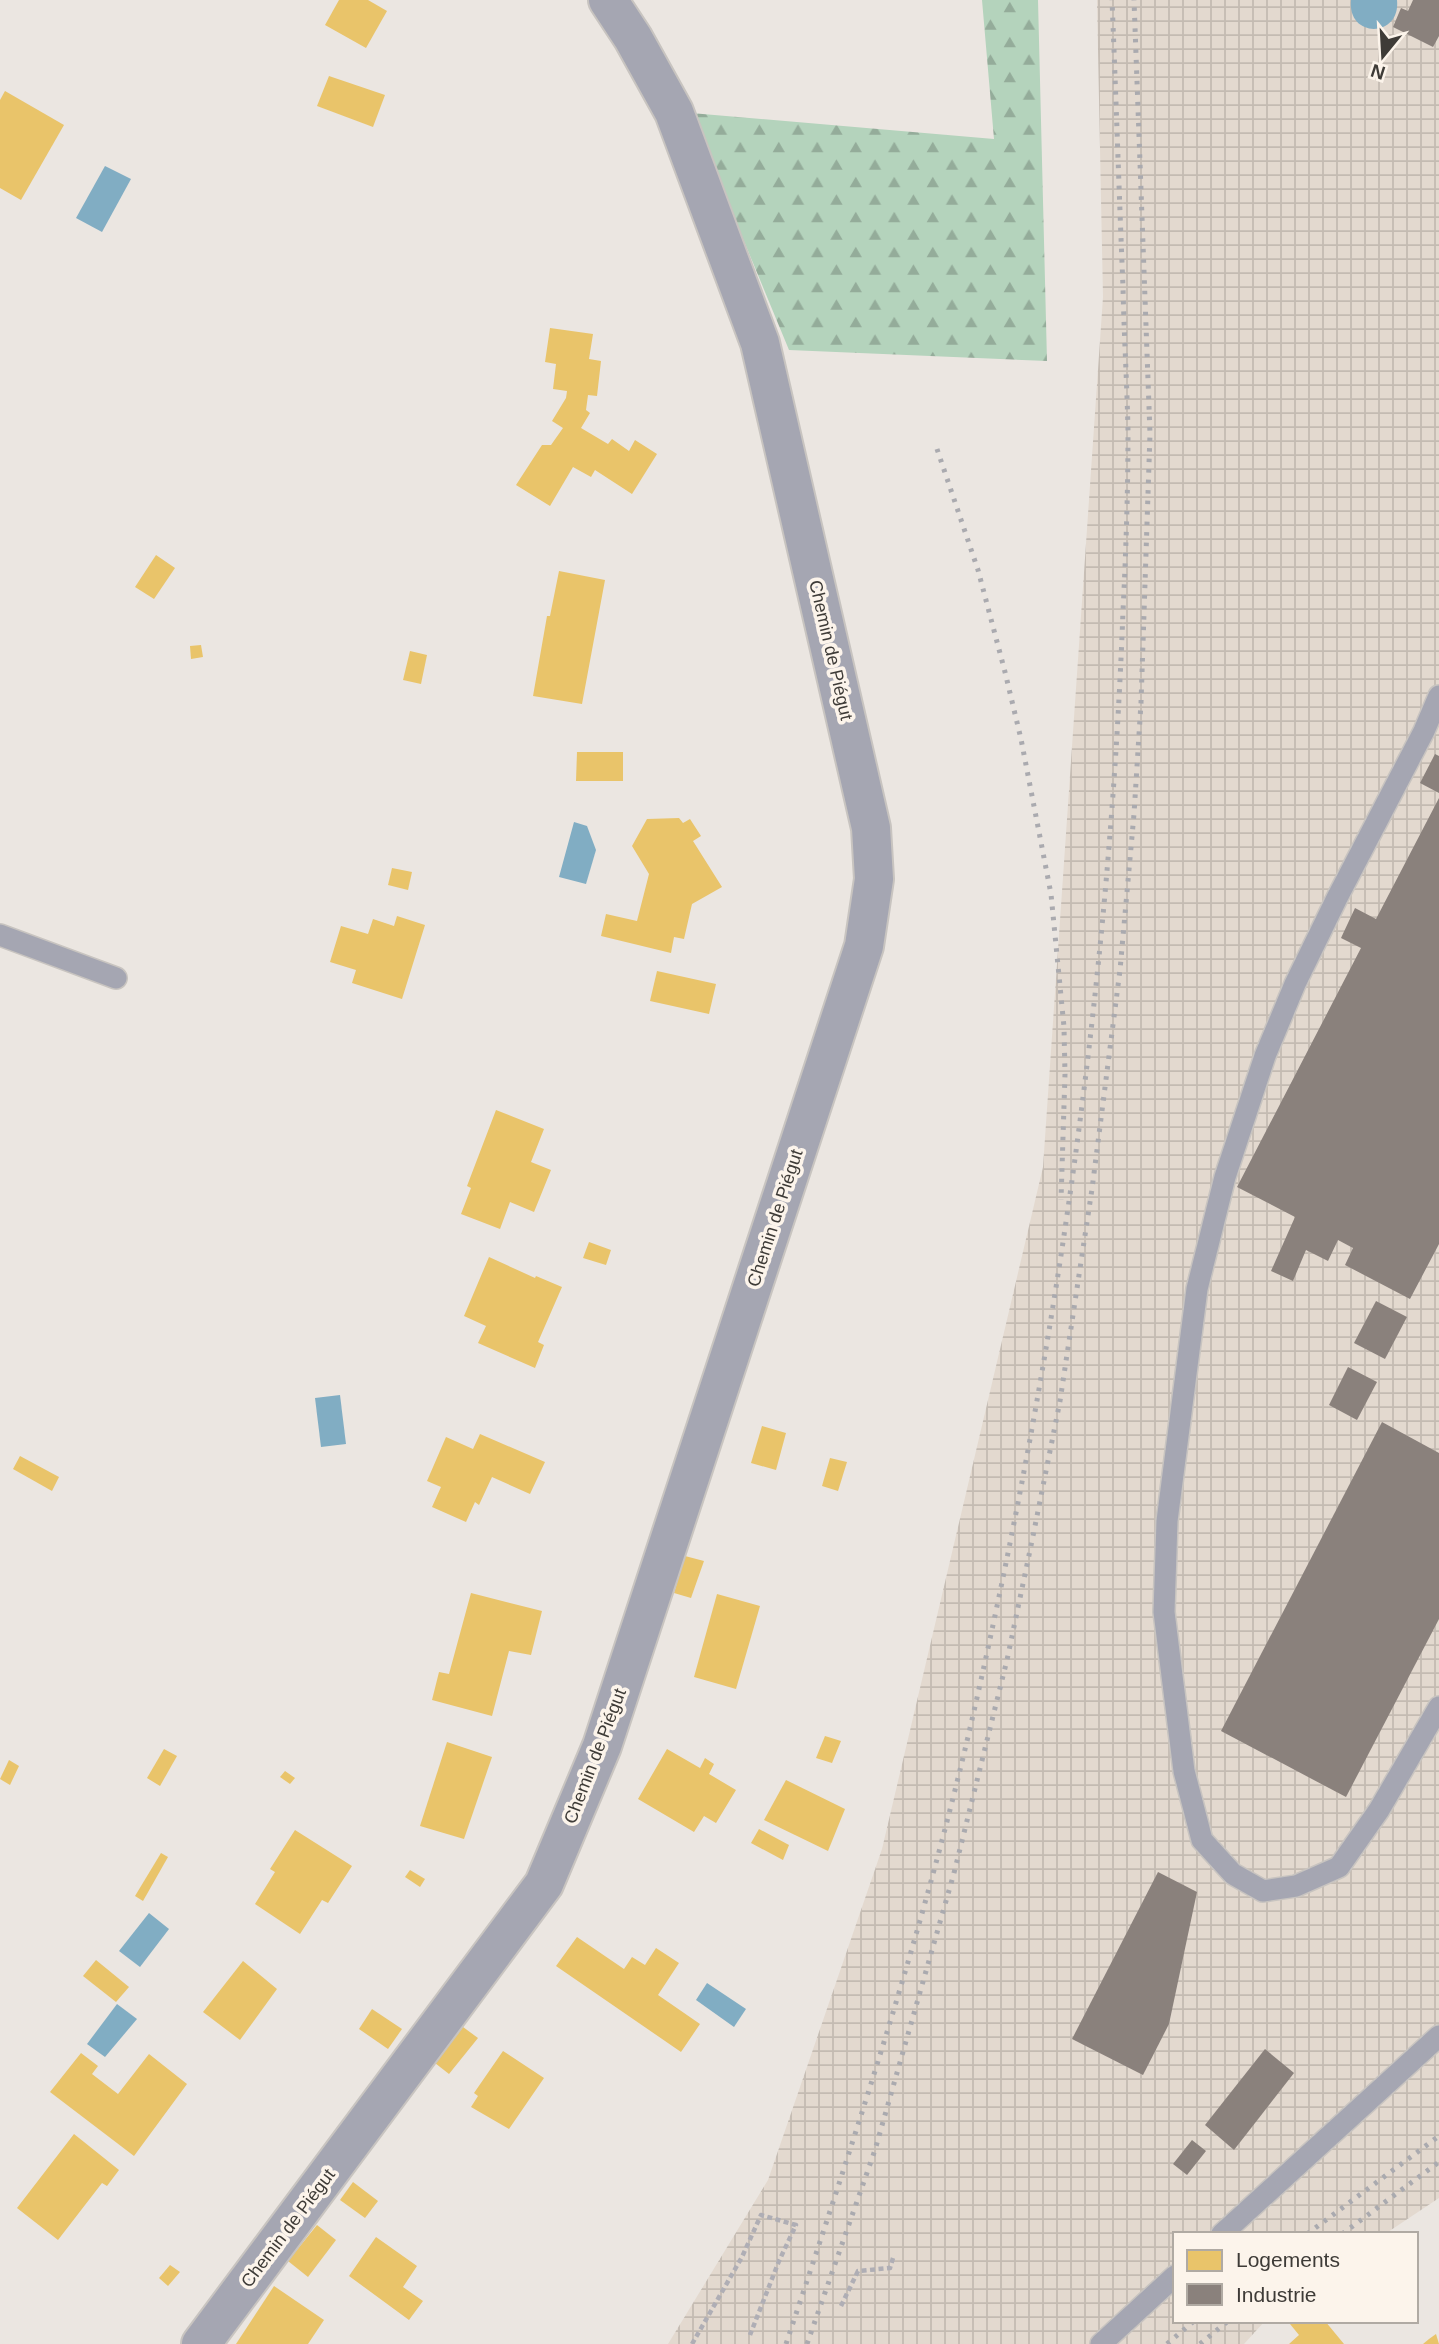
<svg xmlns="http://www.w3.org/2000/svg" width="1439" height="2344" viewBox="0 0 1439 2344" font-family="Arial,sans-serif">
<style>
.industrial{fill:url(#industrial-grid)}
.forest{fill:url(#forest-firs)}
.water{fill:#81adc3}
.homes{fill:#e9c46a}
.industry{fill:#8a817c}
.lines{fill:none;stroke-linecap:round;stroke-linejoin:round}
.service-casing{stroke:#c8c4c0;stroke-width:24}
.minor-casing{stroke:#c8c4c0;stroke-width:42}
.path{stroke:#afaeb5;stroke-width:4.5;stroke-dasharray:5 3.5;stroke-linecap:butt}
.service{stroke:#a5a6b2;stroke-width:21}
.minor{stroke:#a5a6b2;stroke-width:38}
.rail{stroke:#aaaaaf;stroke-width:5;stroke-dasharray:3.5 7;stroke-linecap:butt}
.labels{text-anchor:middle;stroke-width:7;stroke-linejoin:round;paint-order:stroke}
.street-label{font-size:18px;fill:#3e3b37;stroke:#fcf4eb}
</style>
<defs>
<pattern id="industrial-grid" width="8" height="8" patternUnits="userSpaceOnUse" patternTransform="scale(1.75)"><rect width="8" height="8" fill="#e3d9cf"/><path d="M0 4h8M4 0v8" fill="none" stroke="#c4bbb2"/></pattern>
<pattern id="forest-firs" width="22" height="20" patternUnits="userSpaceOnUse" patternTransform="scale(1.75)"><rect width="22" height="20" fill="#b4d3bc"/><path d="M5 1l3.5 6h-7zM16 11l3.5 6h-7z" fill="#94ac9a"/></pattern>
</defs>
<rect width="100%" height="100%" fill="#ebe6e1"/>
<!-- industrial -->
<path class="industrial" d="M 1097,0 L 1439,0 L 1439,2198 L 1385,2234 L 1175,2234 L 1175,2321 L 1265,2321 L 1244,2344 L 668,2344 L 768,2180 L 882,1849 L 1043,1167 L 1103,297 Z"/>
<!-- forest -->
<path class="forest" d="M 982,0 L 1038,0 L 1047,361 L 789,350 L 691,113 L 994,139 Z"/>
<!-- water -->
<g class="water">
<path d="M 1351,0 L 1397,0 C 1401,38 1347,39 1351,0 Z"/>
<path d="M 105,166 L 131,179 L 102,232 L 76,218 Z"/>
<path d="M 574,822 L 587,826 L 596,850 L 586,884 L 559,877 Z"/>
<path d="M 340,1395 L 346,1444 L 321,1447 L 315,1398 Z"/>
<path d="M 149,1913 L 169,1929 L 140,1967 L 119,1951 Z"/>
<path d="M 707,1983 L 746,2009 L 734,2027 L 696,2000 Z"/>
<path d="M 117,2004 L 137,2019 L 105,2057 L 87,2044 Z"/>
</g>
<!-- homes -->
<g class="homes">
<path d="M 339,0 L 368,0 L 387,11 L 366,48 L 325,25 Z"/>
<path d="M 329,76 L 385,95 L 373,127 L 317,106 Z"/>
<path d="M 5,91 L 64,125 L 21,200 L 0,188 L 0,100 Z"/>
<path d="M 550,328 L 593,334 L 589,359 L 601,361 L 597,396 L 588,395 L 586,410 L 590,413 L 581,428 L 608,444 L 612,439 L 629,451 L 635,440 L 657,454 L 632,494 L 595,470 L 591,477 L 573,467 L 550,506 L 516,485 L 542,445 L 551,445 L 563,428 L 552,421 L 566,398 L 567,391 L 553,389 L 556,364 L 545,362 Z"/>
<path d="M 156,555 L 175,568 L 154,599 L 135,587 Z"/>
<path d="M 559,571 L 605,580 L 582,704 L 533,696 L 547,616 L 550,616 Z"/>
<path d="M 201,645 L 203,657 L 191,659 L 190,646 Z"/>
<path d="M 410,651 L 427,655 L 421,684 L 403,680 Z"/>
<path d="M 577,752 L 623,752 L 623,781 L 576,781 Z"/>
<path d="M 679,818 L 683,823 L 690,819 L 701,836 L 693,841 L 722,887 L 692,904 L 684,939 L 674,937 L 671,953 L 601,936 L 606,914 L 637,921 L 649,874 L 632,846 L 647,819 Z"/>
<path d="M 392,868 L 412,872 L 408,890 L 388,885 Z"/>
<path d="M 397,916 L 425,925 L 402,999 L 352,983 L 356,970 L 330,962 L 341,926 L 368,934 L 373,919 L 394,926 Z"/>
<path d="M 657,971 L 716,984 L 709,1014 L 650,1001 Z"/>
<path d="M 496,1110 L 544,1129 L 531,1162 L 551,1170 L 534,1212 L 510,1202 L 500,1229 L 461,1214 L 471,1188 L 467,1186 Z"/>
<path d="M 589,1242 L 611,1250 L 606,1265 L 583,1258 Z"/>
<path d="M 489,1257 L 535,1278 L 536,1276 L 562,1287 L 538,1342 L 544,1345 L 535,1368 L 478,1343 L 486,1326 L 464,1316 Z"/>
<path d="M 762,1426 L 786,1433 L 776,1470 L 751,1463 Z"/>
<path d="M 480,1434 L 545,1462 L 530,1494 L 492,1477 L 479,1505 L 475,1502 L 466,1522 L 432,1507 L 441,1487 L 427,1481 L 446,1437 L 473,1449 Z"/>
<path d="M 20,1456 L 59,1477 L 52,1491 L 13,1469 Z"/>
<path d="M 830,1458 L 847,1462 L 838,1491 L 822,1486 Z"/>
<path d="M 685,1556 L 704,1561 L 691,1598 L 674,1593 Z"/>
<path d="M 471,1593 L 542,1611 L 531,1655 L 509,1651 L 492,1716 L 432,1700 L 439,1672 L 449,1674 Z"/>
<path d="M 717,1594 L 760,1606 L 736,1689 L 694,1677 Z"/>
<path d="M 825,1736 L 841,1741 L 832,1763 L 816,1758 Z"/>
<path d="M 447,1742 L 492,1757 L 464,1839 L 420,1826 Z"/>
<path d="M 164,1749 L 177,1756 L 160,1786 L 147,1778 Z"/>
<path d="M 667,1749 L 700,1768 L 705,1758 L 714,1764 L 709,1774 L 736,1790 L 716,1823 L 704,1816 L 694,1832 L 638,1799 Z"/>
<path d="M 9,1760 L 19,1766 L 10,1785 L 0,1779 Z"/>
<path d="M 285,1771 L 295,1778 L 290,1784 L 280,1777 Z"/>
<path d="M 786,1780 L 845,1809 L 828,1851 L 764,1820 Z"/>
<path d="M 759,1829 L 789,1845 L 783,1860 L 751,1843 Z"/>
<path d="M 295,1830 L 352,1866 L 328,1903 L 322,1900 L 300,1934 L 255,1904 L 275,1872 L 270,1869 Z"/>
<path d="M 161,1853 L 168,1857 L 143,1901 L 135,1896 Z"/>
<path d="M 410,1870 L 425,1879 L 420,1887 L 405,1877 Z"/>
<path d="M 577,1937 L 624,1969 L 632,1957 L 645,1965 L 656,1948 L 679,1963 L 658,1995 L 700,2024 L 681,2052 L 556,1966 Z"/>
<path d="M 96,1960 L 129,1987 L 116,2002 L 83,1976 Z"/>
<path d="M 243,1961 L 277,1989 L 240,2040 L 203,2012 Z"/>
<path d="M 372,2009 L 402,2029 L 388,2049 L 359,2029 Z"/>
<path d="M 463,2027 L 478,2038 L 449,2074 L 435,2063 Z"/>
<path d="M 503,2051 L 544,2078 L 509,2129 L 471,2107 L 478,2096 L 474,2093 Z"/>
<path d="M 81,2053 L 98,2066 L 92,2074 L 118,2094 L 149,2054 L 187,2084 L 134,2156 L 50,2092 Z"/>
<path d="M 74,2134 L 119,2170 L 107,2186 L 102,2183 L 58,2240 L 17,2208 Z"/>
<path d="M 353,2182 L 378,2201 L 365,2218 L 340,2200 Z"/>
<path d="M 317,2225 L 336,2240 L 308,2277 L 288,2261 Z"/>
<path d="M 376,2237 L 417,2266 L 403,2287 L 423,2301 L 409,2320 L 349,2276 Z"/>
<path d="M 170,2265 L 180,2272 L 168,2286 L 159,2278 Z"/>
<path d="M 274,2286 L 324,2320 L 308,2344 L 236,2344 Z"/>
<path d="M 1294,2321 L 1325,2321 L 1344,2344 L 1289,2344 L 1299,2335 L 1290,2324 Z"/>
<path d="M 1436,2334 L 1439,2344 L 1423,2344 L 1429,2339 Z"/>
</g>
<!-- industry -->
<g class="industry">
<path d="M 1413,0 L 1439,0 L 1439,36 L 1433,47 L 1393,27 L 1401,8 L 1408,11 Z"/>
<path d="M 1435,754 L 1439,756 L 1439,793 L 1420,783 Z"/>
<path d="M 1439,798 L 1439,1244 L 1410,1299 L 1345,1265 L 1353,1248 L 1338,1240 L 1328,1261 L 1306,1250 L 1293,1281 L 1271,1271 L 1295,1217 L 1237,1187 L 1361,948 L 1341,938 L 1355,908 L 1376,919 Z"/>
<path d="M 1376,1301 L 1407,1317 L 1385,1359 L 1354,1343 Z"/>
<path d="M 1348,1367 L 1377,1382 L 1357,1420 L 1329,1405 Z"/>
<path d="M 1382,1422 L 1439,1453 L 1439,1619 L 1346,1797 L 1221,1731 Z"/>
<path d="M 1158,1872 L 1197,1892 L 1169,2024 L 1143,2075 L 1072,2039 Z"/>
<path d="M 1265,2049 L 1294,2073 L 1234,2150 L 1205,2125 Z"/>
<path d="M 1192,2140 L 1206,2151 L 1187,2175 L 1173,2164 Z"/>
</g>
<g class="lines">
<defs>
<g id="service">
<path d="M 1439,696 L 1424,731 L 1337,898 L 1295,984 L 1265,1056 L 1225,1177 L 1197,1289 L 1167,1521 L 1164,1612 L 1184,1771 L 1202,1840 L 1233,1874 L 1263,1891 L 1296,1886 L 1339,1867 L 1379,1810 L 1439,1707"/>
<path d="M 0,935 L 116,978"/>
<path d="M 1222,2234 L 1439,2036"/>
<path d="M 1101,2344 L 1175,2276"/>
</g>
<path id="minor" d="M 201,2344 L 544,1884 L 602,1746 L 864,946 L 874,879 L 871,828 L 760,343 L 674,112 L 633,38 L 608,0"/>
</defs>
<!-- service casing -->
<use href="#service" class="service-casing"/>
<!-- minor casing -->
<use href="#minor" class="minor-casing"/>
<!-- path -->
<g class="path">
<path d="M 841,2306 L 858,2271 L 890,2268 L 893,2258"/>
<path d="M 692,2344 L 742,2257 L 761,2215 L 796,2225 L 779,2261 L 750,2335"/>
</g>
<!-- service -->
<use href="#service" class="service"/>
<!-- minor -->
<use href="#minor" class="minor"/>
<!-- rail -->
<g class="rail">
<path d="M 937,449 L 978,570 L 1005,672 L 1021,739 L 1051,894 L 1064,1027 L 1065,1074 L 1061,1200"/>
<path d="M 1307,2234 L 1439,2136"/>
<path d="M 1342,2234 L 1439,2162"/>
<path d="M 786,2344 C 854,2140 922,1935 971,1724 C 1055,1359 1109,986 1123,611 C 1126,551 1128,491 1128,431 C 1127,383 1124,335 1123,287 C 1119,192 1116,96 1112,0"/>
<path d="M 807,2344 L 875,2150 L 954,1873 L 1007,1660 L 1033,1536 L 1060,1401 L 1092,1189 L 1120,970 L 1134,814 L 1141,703 L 1150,434 L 1134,0"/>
<path d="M 1167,2344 L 1194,2321"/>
<path d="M 1200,2344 L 1228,2321"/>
</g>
</g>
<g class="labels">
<!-- street labels -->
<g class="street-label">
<text transform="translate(831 650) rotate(77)" y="6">Chemin de Piégut</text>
<text transform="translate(775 1218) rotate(-72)" y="6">Chemin de Piégut</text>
<text transform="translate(595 1756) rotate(-69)" y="6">Chemin de Piégut</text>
<text transform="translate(288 2228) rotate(-53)" y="6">Chemin de Piégut</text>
</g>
</g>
<!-- legend -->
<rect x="1173" y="2232" width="245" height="91" fill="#fcf4eb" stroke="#b0aaa3" stroke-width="2"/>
<rect x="1187" y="2250" width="35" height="21" fill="#e9c46a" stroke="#b0aaa3" stroke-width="2"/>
<text x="1236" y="2267" font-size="21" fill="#3e3b37">Logements</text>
<rect x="1187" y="2284" width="35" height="21" fill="#8a817c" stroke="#b0aaa3" stroke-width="2"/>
<text x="1236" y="2302" font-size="21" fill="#3e3b37">Industrie</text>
<!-- north arrow -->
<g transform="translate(1383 56) rotate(198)" stroke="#fcf4eb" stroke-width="5" paint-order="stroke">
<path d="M0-5L12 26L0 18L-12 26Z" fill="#3e3b37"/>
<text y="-10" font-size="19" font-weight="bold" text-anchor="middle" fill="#3e3b37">N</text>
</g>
</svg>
